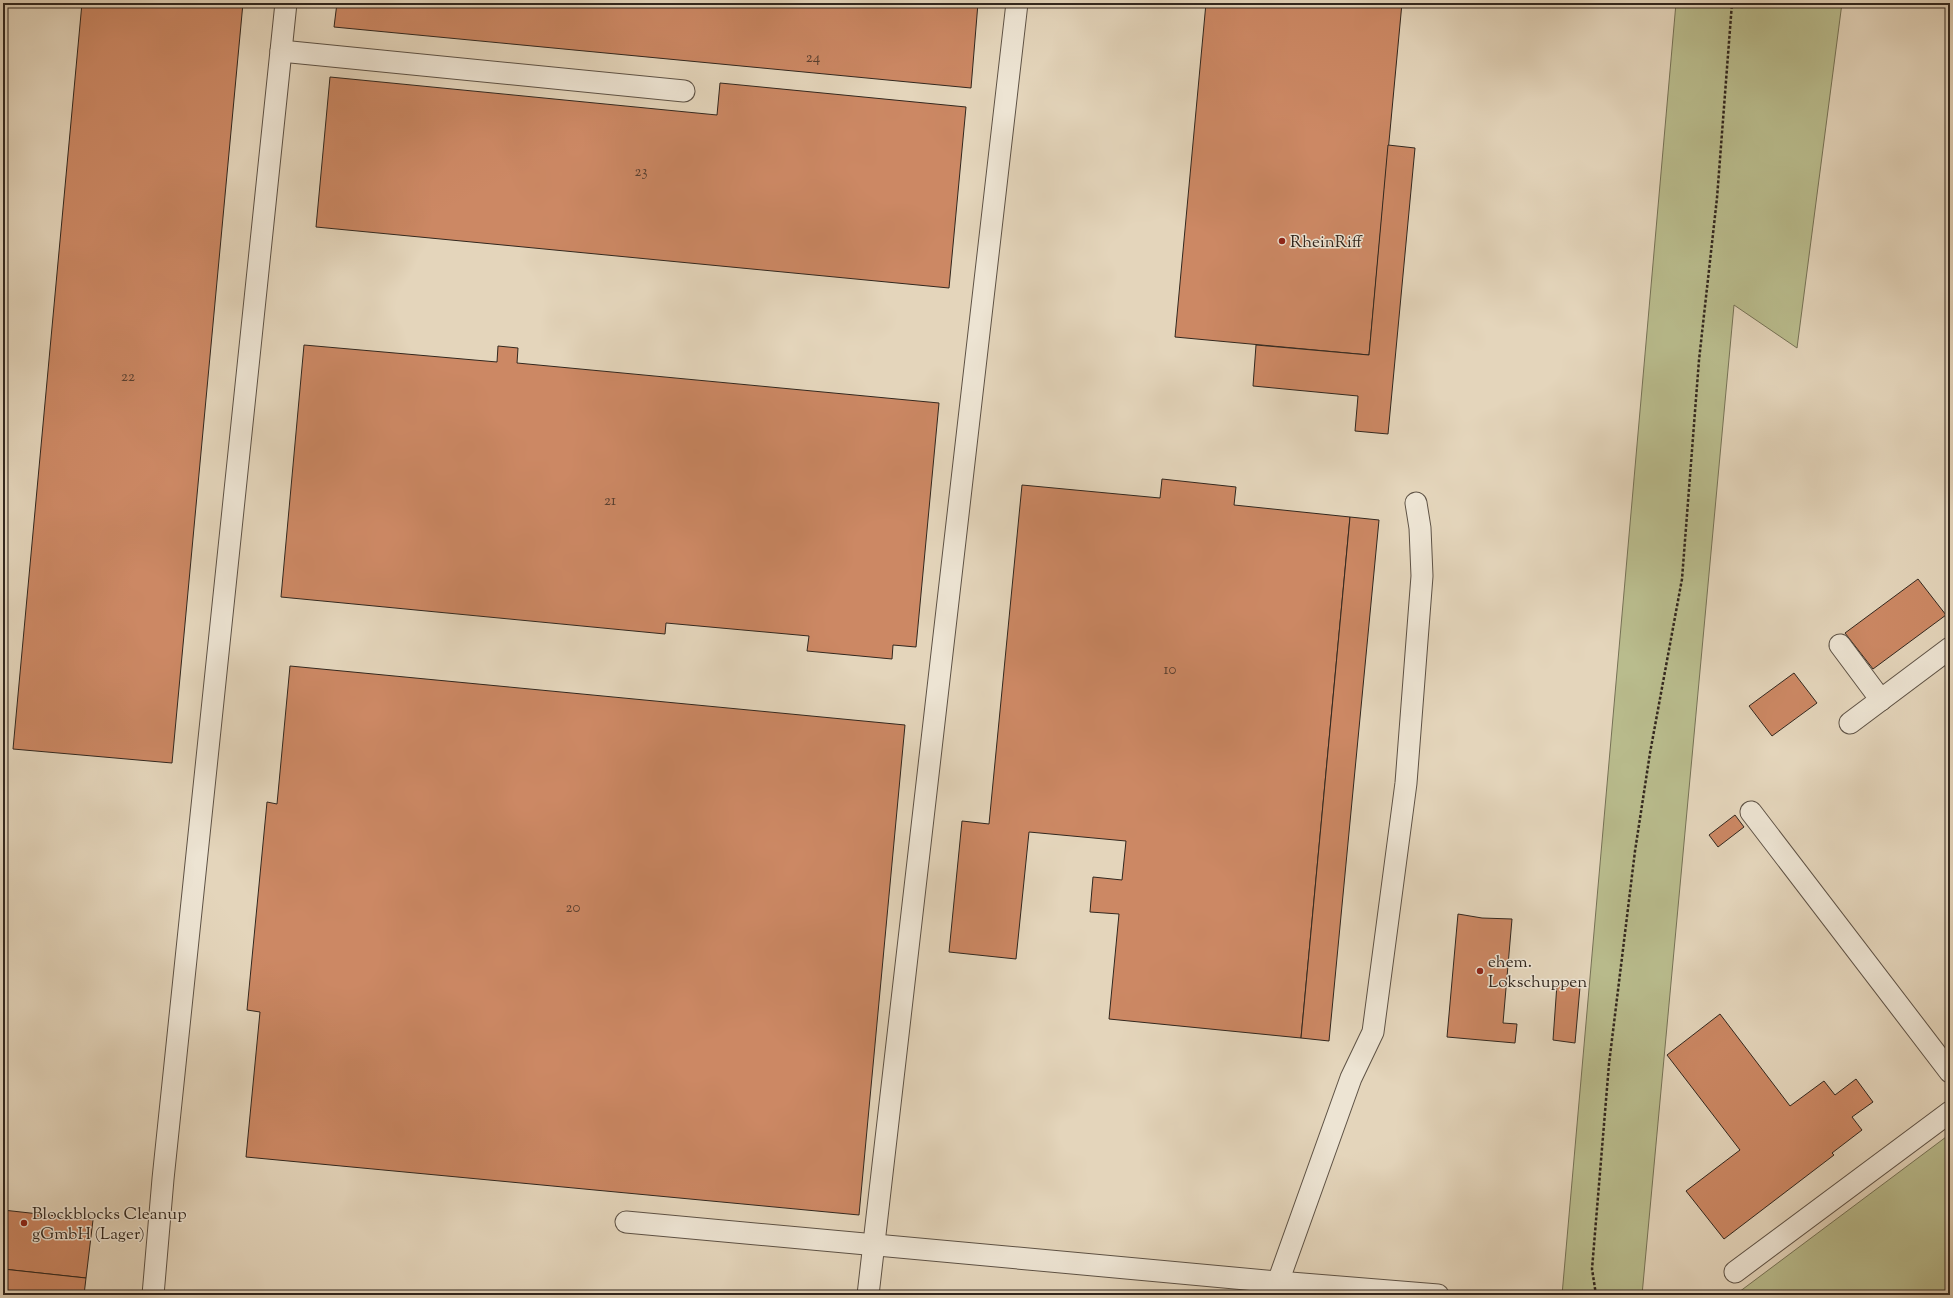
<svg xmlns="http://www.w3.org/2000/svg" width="1953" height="1298" viewBox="0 0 1953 1298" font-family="'Sorts Mill Goudy',serif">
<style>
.green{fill:#b9bc8d;stroke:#767256}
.building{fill:#cc8864;stroke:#32271e}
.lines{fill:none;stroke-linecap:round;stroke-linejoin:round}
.service-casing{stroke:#5e5245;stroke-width:23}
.path{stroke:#32271e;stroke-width:2.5;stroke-dasharray:3 2;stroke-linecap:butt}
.service{stroke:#ede4d3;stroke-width:21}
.poi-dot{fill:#8f2418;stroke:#ede4d3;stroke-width:1.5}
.labels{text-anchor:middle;stroke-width:3;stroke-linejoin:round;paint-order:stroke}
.number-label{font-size:15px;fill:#583f30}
.poi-label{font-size:17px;fill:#32271e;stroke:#ede4d3;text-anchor:start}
</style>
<rect width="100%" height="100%" fill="#e4d5bb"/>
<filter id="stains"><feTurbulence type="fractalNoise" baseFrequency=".005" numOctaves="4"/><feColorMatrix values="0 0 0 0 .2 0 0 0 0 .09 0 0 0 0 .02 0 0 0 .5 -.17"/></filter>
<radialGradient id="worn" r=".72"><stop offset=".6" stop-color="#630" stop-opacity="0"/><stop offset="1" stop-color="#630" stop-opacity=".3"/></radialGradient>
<!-- green -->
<g class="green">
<path d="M 1676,3 L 1842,3 L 1797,348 L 1734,305 L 1642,1295 L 1562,1295 Z"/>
<path d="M 1950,1134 L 1950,1295 L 1735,1295 Z"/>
</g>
<!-- building -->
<g class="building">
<path d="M 82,3 L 243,3 L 172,763 L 13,749 Z"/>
<path d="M 337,3 L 978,3 L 971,88 L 334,27 Z"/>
<path d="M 1206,3 L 1402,3 L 1369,355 L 1175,337 Z"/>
<path d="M 330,77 L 717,115 L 720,83 L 966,107 L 949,288 L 316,227 Z"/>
<path d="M 1388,145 L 1415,148 L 1388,434 L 1355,431 L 1358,396 L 1253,386 L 1256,345 L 1369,355 Z"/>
<path d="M 304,345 L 497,362 L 498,346 L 518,348 L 517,363 L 939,403 L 916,647 L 893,645 L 892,659 L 807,651 L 809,636 L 666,623 L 665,634 L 281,597 Z"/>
<path d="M 1162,479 L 1236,487 L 1234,505 L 1350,517 L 1301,1038 L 1109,1019 L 1119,914 L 1090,912 L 1093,877 L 1122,880 L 1126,841 L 1029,832 L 1016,959 L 949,952 L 962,821 L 989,824 L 1022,485 L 1160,498 Z"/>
<path d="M 1350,517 L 1379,520 L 1329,1041 L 1301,1038 Z"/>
<path d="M 1918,579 L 1946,615 L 1873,669 L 1845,633 Z"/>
<path d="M 290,666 L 905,725 L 859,1215 L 246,1157 L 260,1012 L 247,1010 L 267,802 L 277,804 Z"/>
<path d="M 1794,673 L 1817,703 L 1772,736 L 1749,706 Z"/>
<path d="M 1735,815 L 1744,827 L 1718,847 L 1709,835 Z"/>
<path d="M 1458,914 L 1482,918 L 1512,919 L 1503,1023 L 1517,1024 L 1515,1043 L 1447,1037 Z"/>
<path d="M 1557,984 L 1580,987 L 1575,1043 L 1553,1040 Z"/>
<path d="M 1720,1014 L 1790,1106 L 1824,1081 L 1835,1095 L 1856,1079 L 1873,1102 L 1852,1117 L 1862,1130 L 1832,1153 L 1834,1155 L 1724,1239 L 1686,1191 L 1740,1150 L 1667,1055 Z"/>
<path d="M 3,1210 L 93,1220 L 86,1278 L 3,1269 Z"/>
<path d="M 3,1269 L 86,1278 L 84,1295 L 3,1295 Z"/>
</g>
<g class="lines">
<defs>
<g id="service">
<path d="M 281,51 L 684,91"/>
<path d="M 1840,645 L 1881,700"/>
<path d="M 1850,723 L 1950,648"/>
<path d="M 1751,812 L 1950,1072"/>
<path d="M 626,1222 L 1278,1282 L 1438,1295"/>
<path d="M 1735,1272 L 1950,1112"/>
<path d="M 1278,1282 L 1351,1078 L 1373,1032 L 1406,783 L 1422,576 L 1420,528 L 1416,503"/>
<path d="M 153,1295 L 163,1179 L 286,3"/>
<path d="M 868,1295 L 1017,3"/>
</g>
</defs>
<!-- service casing -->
<use href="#service" class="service-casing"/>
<!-- path -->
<path class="path" d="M 1596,1295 L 1592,1269 L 1609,1064 L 1635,851 L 1650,753 L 1682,579 L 1699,360 L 1717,198 L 1732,3"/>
<!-- service -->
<use href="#service" class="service"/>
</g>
<!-- markers -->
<g class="poi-dot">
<circle cx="1282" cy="241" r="4"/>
<circle cx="1480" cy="971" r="4"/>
<circle cx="24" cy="1223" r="4"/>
</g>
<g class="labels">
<!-- number labels -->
<g class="number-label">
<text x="813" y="62">24</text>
<text x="641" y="176">23</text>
<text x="128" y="381">22</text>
<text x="610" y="505">21</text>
<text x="1170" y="674">10</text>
<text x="573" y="912">20</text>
</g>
<!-- poi labels -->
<g class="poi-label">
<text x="1290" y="247">RheinRiff</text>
<text x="1488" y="967">ehem.<tspan x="1488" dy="20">Lokschuppen</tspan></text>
<text x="32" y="1219">Blockblocks Cleanup<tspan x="32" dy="20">gGmbH (Lager)</tspan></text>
</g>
</g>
<!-- margin -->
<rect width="1953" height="1298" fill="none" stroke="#e4d5bb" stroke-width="16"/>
<rect x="4" y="4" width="1945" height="1290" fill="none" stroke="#32271e" stroke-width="2"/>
<rect x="8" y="8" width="1937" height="1282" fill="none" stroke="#32271e"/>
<rect width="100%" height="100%" filter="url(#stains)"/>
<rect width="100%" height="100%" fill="url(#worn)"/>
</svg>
